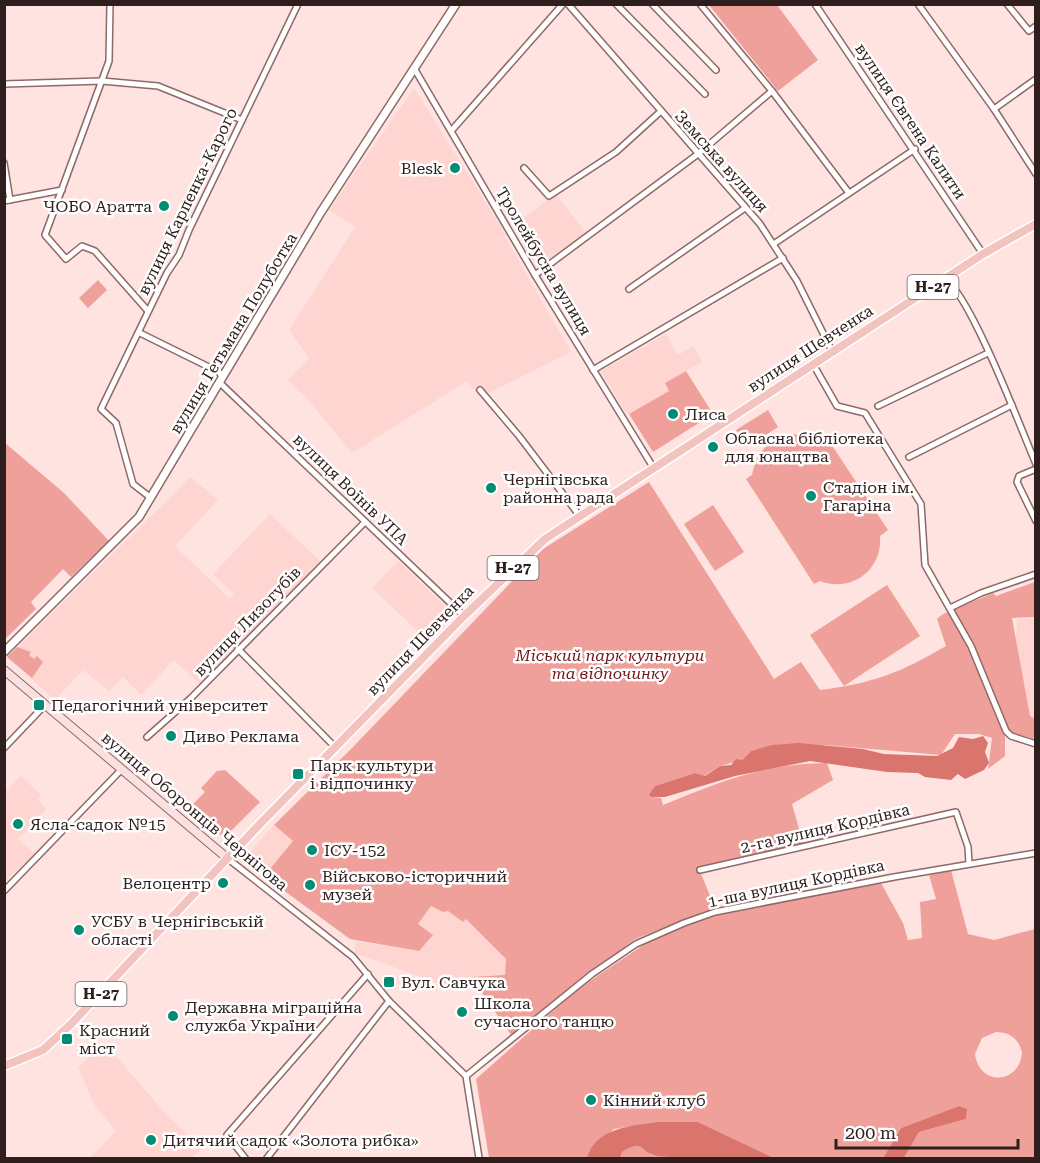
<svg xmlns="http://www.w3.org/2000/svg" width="1040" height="1163" viewBox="0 0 1040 1163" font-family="'Roboto Serif',serif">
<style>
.built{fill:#ffd5d1}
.green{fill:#efa09a;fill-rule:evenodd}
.water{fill:#da756e}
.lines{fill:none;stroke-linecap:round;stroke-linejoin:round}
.minor-casing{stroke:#8f6966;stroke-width:8}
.tertiary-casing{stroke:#8f6966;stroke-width:10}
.secondary-casing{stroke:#8f6966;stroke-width:10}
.primary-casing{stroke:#fff;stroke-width:11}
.minor{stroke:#fff;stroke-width:5}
.tertiary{stroke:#fff;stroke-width:7}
.secondary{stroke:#f9e1df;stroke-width:8}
.primary{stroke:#f3c3bf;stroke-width:8}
.poi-dot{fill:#008b73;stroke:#fff;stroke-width:2}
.labels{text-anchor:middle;stroke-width:5;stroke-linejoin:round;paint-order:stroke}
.shield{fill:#fff;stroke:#6d6261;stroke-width:1.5}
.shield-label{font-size:15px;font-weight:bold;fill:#2e1e1d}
.street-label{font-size:16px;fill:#2e1e1d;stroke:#fff}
.poi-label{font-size:16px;fill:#2e1e1d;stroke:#fff;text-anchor:start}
.park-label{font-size:16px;font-style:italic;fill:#74171a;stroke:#fff}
</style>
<rect width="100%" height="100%" fill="#fee3e1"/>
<!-- built -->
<g class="built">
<path d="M 414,88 L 506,235 L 495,242 L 505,237 L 571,352 L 480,397 L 467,381 L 352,453 L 304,395 L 287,380 L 309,359 L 289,330 L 355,227 L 329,210 Z"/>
<path d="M 556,194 L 586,233 L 540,265 L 515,224 Z"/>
<path d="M 666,334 L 678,355 L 693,346 L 702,362 L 665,383 L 669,391 L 629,414 L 625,412 L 601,371 Z"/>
<path d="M 191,477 L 218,500 L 175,546 L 230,599 L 234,594 L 213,574 L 270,514 L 321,562 L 202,686 L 174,660 L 141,695 L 123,677 L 109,691 L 83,670 L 55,700 L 7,657 Z"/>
<path d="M 398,561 L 448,609 L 422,635 L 372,588 Z"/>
<path d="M 1017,619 L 1035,619 L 1035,719 L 1030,716 L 1016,644 Z"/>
<path d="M 21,776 L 42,796 L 37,798 L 46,809 L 18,839 L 35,854 L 5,881 L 5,792 Z"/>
<path d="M 274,825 L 293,841 L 264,876 L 243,860 Z"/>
<path d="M 431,906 L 443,912 L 448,911 L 462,922 L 466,919 L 506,959 L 505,975 L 471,977 L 443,985 L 355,953 L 356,941 L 419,951 L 418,924 Z"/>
<path d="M 105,1043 L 163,1111 L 202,1149 L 191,1158 L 90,1158 L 116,1131 L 95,1106 L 78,1067 Z"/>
</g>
<!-- green -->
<g class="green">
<path d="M 709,5 L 777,5 L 818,60 L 778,91 Z"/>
<path d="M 98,280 L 107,290 L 88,308 L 79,298 Z"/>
<path d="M 686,371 L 713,414 L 653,452 L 629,414 L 669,391 L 665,383 Z"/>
<path d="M 768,410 L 778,427 L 747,447 L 736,430 Z"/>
<path d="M 793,434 L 815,438 L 824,444 L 829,441 L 888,530 L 880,536 C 883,570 851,593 820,581 L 814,584 L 746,479 L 752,475 C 757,451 769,438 793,434 Z"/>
<path d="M 5,443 L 64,493 L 109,541 L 71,577 L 63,569 L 31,602 L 36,609 L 5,639 Z"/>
<path d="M 649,482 L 774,679 L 801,662 L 820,690 C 874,683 900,673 946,646 L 937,619 C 945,610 979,600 993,593 L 996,596 L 1035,582 L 1035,617 L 1012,618 L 1030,716 L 1035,719 L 1035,739 L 1005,731 L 1005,756 L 988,769 L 992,738 L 979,734 L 955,734 L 941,755 L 825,745 L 774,745 L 751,751 L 742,760 L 720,766 L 704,776 L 695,773 L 655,786 L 652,797 L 661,798 L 663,805 C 722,781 762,764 827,763 L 833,780 L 792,804 L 804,846 L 700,871 L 715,908 L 635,939 L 511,1035 L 471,977 L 505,975 L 506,959 L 466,919 L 463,922 L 448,911 L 443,912 L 431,906 L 418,924 L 433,935 L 419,951 L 350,939 L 264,876 L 293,841 L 274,825 L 352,748 L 543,549 Z"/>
<path d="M 713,505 L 744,552 L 715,571 L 684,524 Z"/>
<path d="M 887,585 L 920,636 L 844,686 L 810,635 Z"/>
<path d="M 17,647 L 31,652 L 29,655 L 34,659 L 37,656 L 43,662 L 32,678 L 7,657 Z"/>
<path d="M 225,770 L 260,802 L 227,835 L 217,834 L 189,808 L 205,792 L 201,788 L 217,771 Z"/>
<path d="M 951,870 L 968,934 L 994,940 L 1035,929 L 1035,1158 L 904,1158 L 919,1132 L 966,1119 L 959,1106 L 901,1128 L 883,1158 L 774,1158 L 698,1122 L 657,1122 L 614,1129 L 590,1150 L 587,1158 L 489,1158 L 476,1079 L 578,989 L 654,938 L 694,921 L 738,910 L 881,883 L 903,923 L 908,940 L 922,938 L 920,902 L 936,899 L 929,875 ZM 996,1032 C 1010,1032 1019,1039 1022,1053 C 1019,1085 979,1086 975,1054 L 982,1038 Z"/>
<path d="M 634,1144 L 640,1145 L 652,1155 L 679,1158 L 620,1158 L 622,1152 Z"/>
</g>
<!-- water -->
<g class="water">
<path d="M 983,736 L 988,743 L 985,752 L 989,763 L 984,770 L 965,779 L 958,774 L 951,780 L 925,777 L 918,773 L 887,772 L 810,761 L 735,776 L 665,797 L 652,797 L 649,795 L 655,786 L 695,773 L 705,776 L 720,766 L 731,765 L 736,759 L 742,760 L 751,751 L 772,745 L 799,743 L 863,749 L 884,754 L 937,756 L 953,748 L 959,737 L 973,739 Z"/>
<path d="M 959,1106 L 967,1109 L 966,1119 L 919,1132 L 904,1158 L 883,1158 L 901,1128 Z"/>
<path d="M 657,1122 L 698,1122 L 774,1158 C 735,1159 696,1161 658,1156 C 638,1153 646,1137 622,1152 L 620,1158 L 587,1158 C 595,1128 631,1126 657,1122 Z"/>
</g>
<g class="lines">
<defs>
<g id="minor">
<path d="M 110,4 L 109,61 L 45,235 L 66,259 L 82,246 L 95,251 L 148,311"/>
<path d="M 568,4 L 760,224 L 797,281 L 832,351"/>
<path d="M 616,4 L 705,94"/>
<path d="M 652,4 L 716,70"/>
<path d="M 700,4 L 772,91"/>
<path d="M 815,4 L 983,254"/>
<path d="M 918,4 L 994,109 L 1036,174"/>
<path d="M 1007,4 L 1029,31 L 1036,26"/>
<path d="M 414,68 L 535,275 L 653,467"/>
<path d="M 4,84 L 102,81 L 158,86 L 242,120"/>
<path d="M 994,109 L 1036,79"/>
<path d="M 452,130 L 563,4"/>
<path d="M 4,163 L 10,200"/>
<path d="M 524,168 L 549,196 L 616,152 L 660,112"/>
<path d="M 4,201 L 62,190"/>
<path d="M 775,243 L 915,149"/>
<path d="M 535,275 L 698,154 L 772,91 L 849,193"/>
<path d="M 945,279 C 971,296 1021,429 1036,464"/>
<path d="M 629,289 L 745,208"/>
<path d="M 140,333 L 219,372 L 222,377"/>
<path d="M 813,364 L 837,406 L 865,413 L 921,504 L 925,565 L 971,646 L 1006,731 L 1011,736 L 1036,744"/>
<path d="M 593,370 L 783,258"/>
<path d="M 219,382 L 464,616"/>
<path d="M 480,390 L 519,436 L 579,515"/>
<path d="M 878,406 L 988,353"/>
<path d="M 909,457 L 1012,405"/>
<path d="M 1036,469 L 1019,476 L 1017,482 L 1036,521"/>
<path d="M 151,498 L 133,484 L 116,423 L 101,409 L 167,273 L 179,255 L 189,230 L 298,4"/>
<path d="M 950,608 L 981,593 L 1036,574"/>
<path d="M 238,649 L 336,748"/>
<path d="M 147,737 L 191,698 L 365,522"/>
<path d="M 4,748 L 45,705"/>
<path d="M 227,858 L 353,957 L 389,1001 L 466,1076 L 479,1158"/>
<path d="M 700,870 L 956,812 L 968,847 L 969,864"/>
<path d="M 4,891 L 122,769"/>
<path d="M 466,1076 L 592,974 L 636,944 L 684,923 L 715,912 L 894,877 L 1036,853"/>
<path d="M 245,1158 L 227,1135 L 368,974"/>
<path d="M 267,1158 L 389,1001"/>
</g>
<path id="tertiary" d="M 4,652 L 139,517 L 321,212 L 456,4"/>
<path id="secondary" d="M 4,670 L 227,858"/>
<path id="primary" d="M 4,1066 L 43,1050 L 71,1024 L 257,827 L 464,616 L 545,539 L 983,254 L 1036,224"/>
</defs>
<!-- minor casing -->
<use href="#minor" class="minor-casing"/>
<!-- tertiary casing -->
<use href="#tertiary" class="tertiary-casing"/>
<!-- secondary casing -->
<use href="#secondary" class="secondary-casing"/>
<!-- primary casing -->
<use href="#primary" class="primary-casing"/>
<!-- minor -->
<use href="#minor" class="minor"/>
<!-- tertiary -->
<use href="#tertiary" class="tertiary"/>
<!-- secondary -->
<use href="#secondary" class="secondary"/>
<!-- primary -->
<use href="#primary" class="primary"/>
</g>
<!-- markers -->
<g class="poi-dot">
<circle cx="455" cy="168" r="6"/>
<circle cx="164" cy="206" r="6"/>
<circle cx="673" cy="414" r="6"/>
<circle cx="713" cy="447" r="6"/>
<circle cx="491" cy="488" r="6"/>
<circle cx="811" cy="496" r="6"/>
<rect x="33" y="699" width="12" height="12" rx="3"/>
<circle cx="171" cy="736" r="6"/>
<rect x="292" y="768" width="12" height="12" rx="3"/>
<circle cx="18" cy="824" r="6"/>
<circle cx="312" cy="850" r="6"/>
<circle cx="223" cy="883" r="6"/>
<circle cx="310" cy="885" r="6"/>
<circle cx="79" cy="930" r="6"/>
<rect x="383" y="976" width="12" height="12" rx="3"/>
<circle cx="462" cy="1012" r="6"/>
<circle cx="173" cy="1016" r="6"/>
<rect x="61" y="1033" width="12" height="12" rx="3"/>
<circle cx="591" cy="1100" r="6"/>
<circle cx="151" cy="1140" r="6"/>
</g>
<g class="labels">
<!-- shield labels -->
<g class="shield">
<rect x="907.5" y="275" width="51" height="24" rx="4.5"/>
<rect x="487.5" y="556" width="51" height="24" rx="4.5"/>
<rect x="75.5" y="982" width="51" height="24" rx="4.5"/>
</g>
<g class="shield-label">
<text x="933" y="292">Н-27</text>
<text x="513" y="573">Н-27</text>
<text x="101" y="999">Н-27</text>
</g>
<!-- street labels -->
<g class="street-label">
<text transform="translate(911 121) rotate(56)" y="6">вулиця Євгена Калити</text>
<text transform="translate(722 161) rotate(48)" y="6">Земська вулиця</text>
<text transform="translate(187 201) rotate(-64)" y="6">вулиця Карпенка-Карого</text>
<text transform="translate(544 261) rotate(59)" y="6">Тролейбусна вулиця</text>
<text transform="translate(233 333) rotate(-59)" y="6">вулиця Гетьмана Полуботка</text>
<text transform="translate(810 348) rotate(-33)" y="6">вулиця Шевченка</text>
<text transform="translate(351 489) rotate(44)" y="6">вулиця Воїнів УПА</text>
<text transform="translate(247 621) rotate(-46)" y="6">вулиця Лизогубів</text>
<text transform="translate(420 640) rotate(-46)" y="6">вулиця Шевченка</text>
<text transform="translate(195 811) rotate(40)" y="6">вулиця Оборонців Чернігова</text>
<text transform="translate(825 828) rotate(-13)" y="6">2-га вулиця Кордівка</text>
<text transform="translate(796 883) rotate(-12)" y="6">1-ша вулиця Кордівка</text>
</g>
<!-- poi labels -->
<g class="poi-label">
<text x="443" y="174" text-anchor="end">Blesk</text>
<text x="152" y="212" text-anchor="end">ЧОБО Аратта</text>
<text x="685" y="420">Лиса</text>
<text x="725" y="444">Обласна бібліотека<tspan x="725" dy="18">для юнацтва</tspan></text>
<text x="503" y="485">Чернігівська<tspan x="503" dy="18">районна рада</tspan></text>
<text x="823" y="493">Стадіон ім.<tspan x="823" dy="18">Гагаріна</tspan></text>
<text x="51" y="711">Педагогічний університет</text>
<text x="183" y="742">Диво Реклама</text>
<text x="310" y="771">Парк культури<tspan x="310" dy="18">і відпочинку</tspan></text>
<text x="30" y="830">Ясла-садок №15</text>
<text x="324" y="856">ІСУ-152</text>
<text x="322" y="882">Військово-історичний<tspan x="322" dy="18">музей</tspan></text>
<text x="211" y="889" text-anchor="end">Велоцентр</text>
<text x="91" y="927">УСБУ в Чернігівській<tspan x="91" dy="18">області</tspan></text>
<text x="401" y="988">Вул. Савчука</text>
<text x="474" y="1009">Школа<tspan x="474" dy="18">сучасного танцю</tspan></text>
<text x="185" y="1013">Державна міграційна<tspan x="185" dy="18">служба України</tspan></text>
<text x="79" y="1036">Красний<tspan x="79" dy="18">міст</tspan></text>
<text x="603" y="1106">Кінний клуб</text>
<text x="163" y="1146">Дитячий садок «Золота рибка»</text>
</g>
<!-- park labels -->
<g class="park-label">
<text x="610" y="661">Міський парк культури<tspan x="610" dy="18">та відпочинку</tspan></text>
</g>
</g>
<!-- border -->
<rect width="1040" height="1163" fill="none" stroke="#2e1e1d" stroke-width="12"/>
<!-- scale -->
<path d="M836 1139v9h182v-9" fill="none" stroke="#2e1e1d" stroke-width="3"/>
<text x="845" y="1139" font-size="18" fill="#2e1e1d" stroke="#ffffff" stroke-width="4.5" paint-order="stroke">200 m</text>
</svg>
